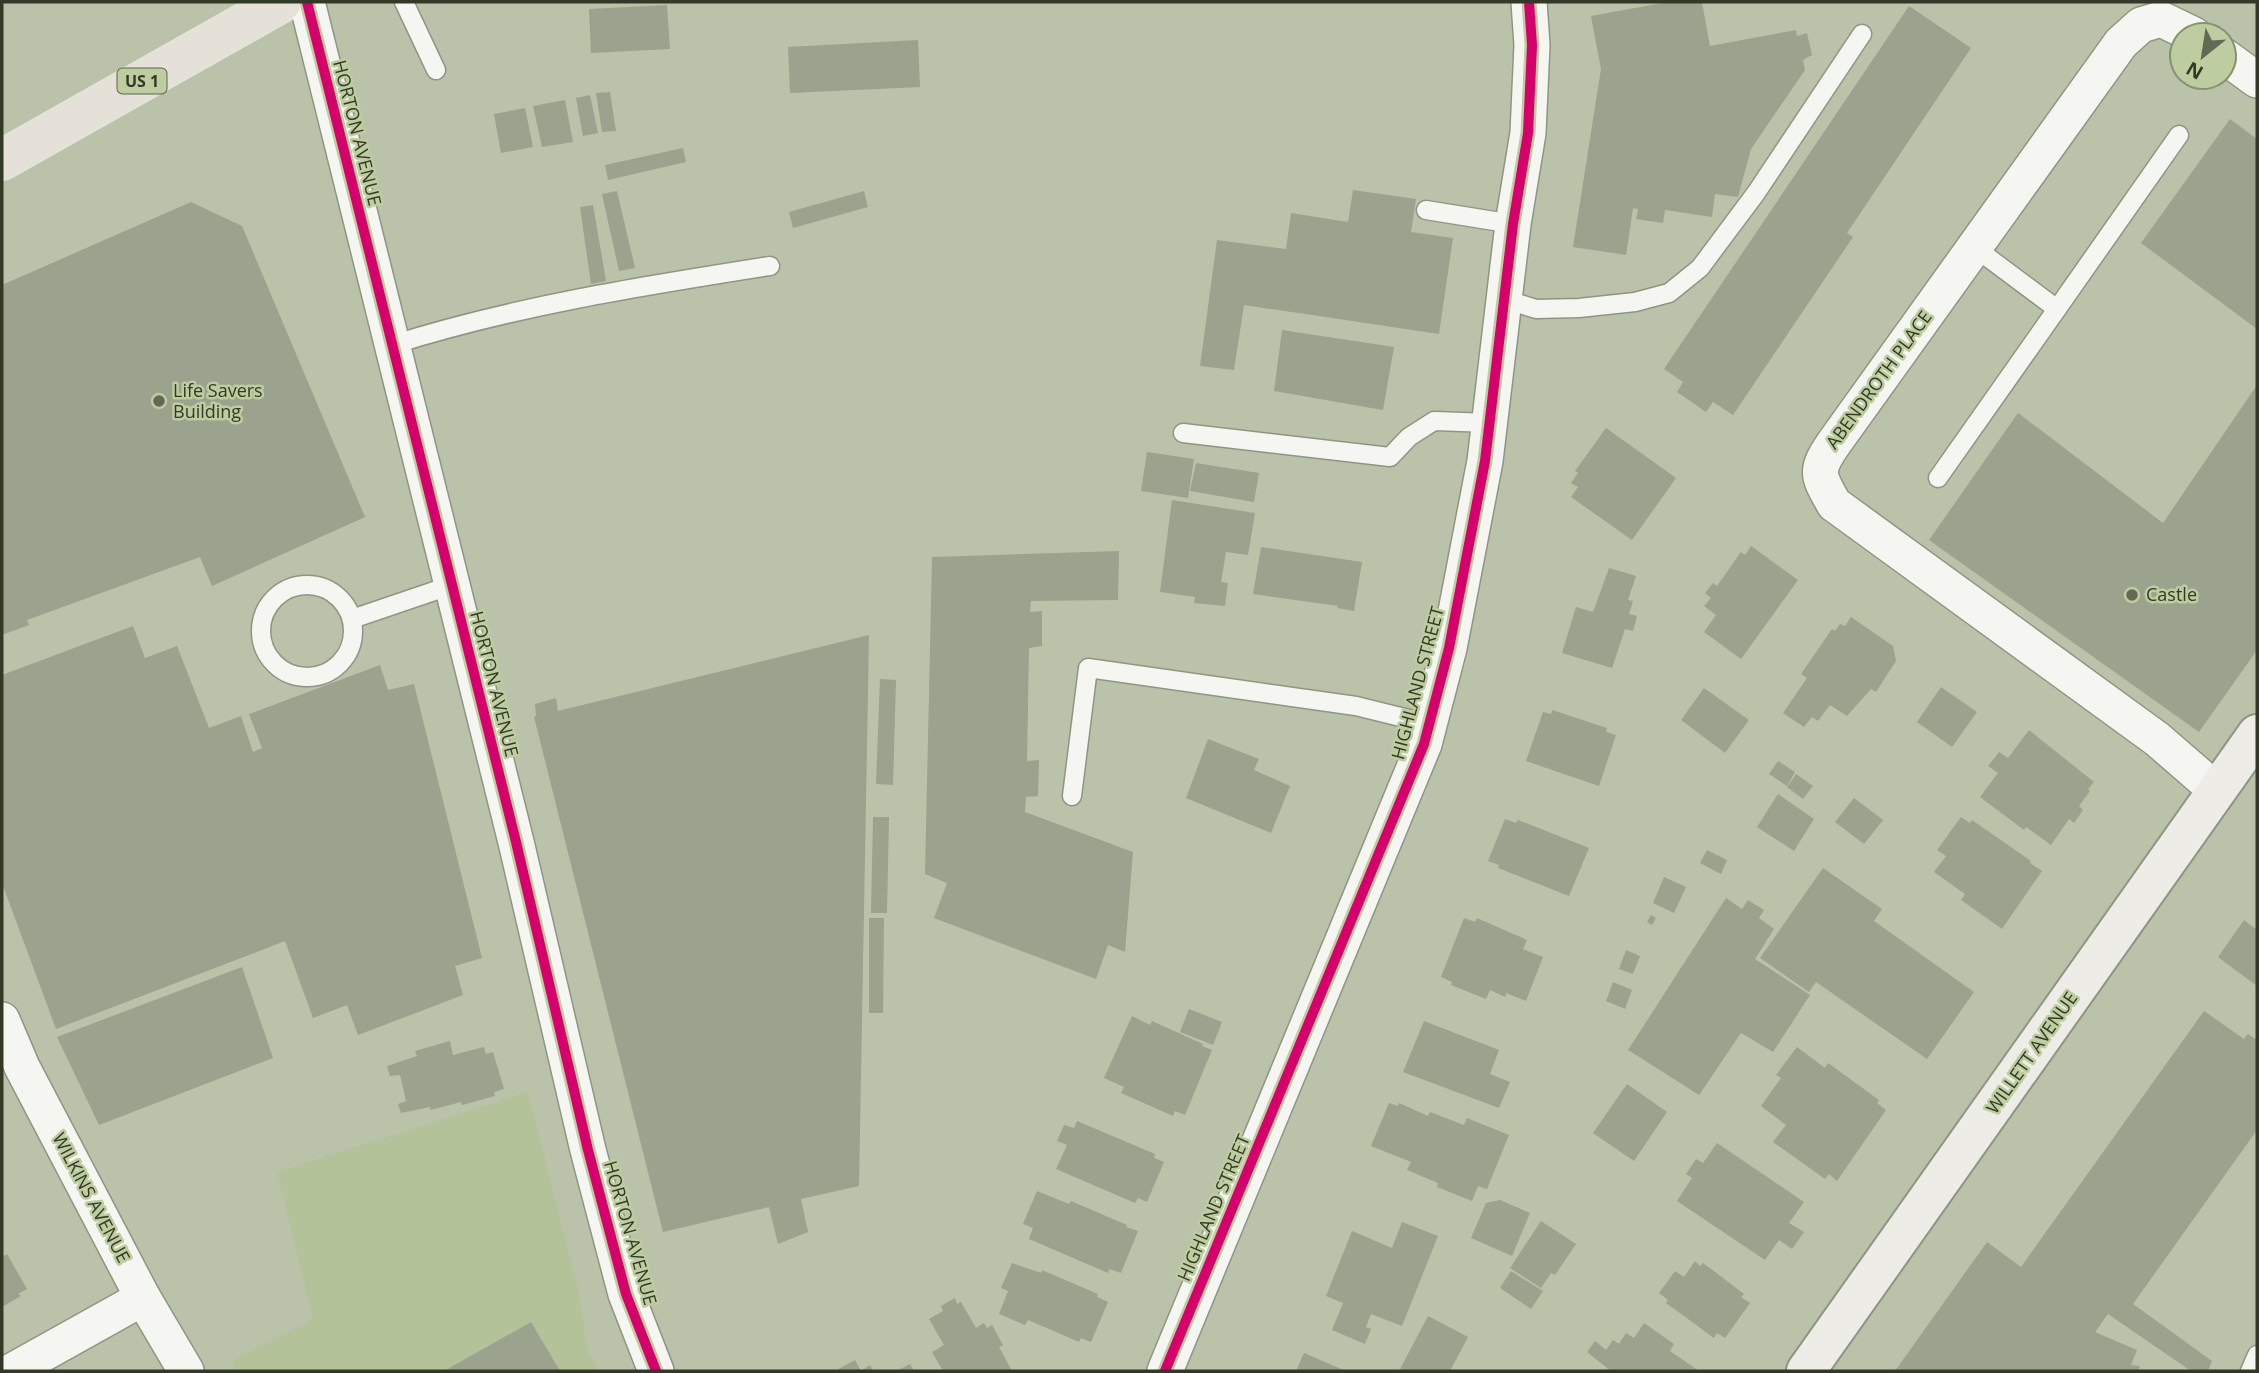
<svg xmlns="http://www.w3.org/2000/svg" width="2259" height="1373" viewBox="0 0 2259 1373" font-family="'Open Sans',sans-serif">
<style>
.built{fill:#b4c29a}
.building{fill:#9ba28e}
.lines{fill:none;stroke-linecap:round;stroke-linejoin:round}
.lane-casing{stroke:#8f9582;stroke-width:21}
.street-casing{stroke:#8f9582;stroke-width:38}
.secondary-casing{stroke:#8f9582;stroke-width:42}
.primary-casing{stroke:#e0e4d9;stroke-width:42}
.lane{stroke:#f5f6f2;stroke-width:18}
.street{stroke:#f5f6f2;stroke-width:35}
.secondary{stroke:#edece6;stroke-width:38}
.primary{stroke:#e5e1d9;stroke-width:38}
.cycleway-casing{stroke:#bdcd9f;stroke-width:15}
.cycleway{stroke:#d6006c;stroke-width:10}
.poi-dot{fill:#626955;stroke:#bdcd9f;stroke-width:2.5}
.labels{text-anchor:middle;stroke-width:5;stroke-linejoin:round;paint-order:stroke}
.shield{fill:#bdcd9f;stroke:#5c654b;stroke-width:2}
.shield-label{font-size:16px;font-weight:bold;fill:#333927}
.street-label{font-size:18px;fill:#333927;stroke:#bdcd9f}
.poi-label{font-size:18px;fill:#333927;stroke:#bdcd9f;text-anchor:start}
</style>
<rect width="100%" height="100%" fill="#bac2aa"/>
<!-- built -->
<path class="built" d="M 528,1092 L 578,1288 L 588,1352 L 599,1371 L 237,1371 L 231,1361 L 313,1319 L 277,1172 Z"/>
<!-- building -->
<g class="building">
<path d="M 1668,2 L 1702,2 L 1710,46 L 1796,30 L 1797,36 L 1807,33 L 1812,55 L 1803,60 L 1805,70 L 1751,149 L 1738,197 L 1715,194 L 1712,217 L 1665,210 L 1663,223 L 1636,219 L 1638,209 L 1633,208 L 1626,255 L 1573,247 L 1601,69 L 1591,16 Z"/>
<path d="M 667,5 L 670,49 L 591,53 L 589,9 Z"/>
<path d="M 1909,6 L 1971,48 L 1847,233 L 1853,237 L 1733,415 L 1713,402 L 1706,412 L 1677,392 L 1683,382 L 1664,369 Z"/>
<path d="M 918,40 L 920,87 L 790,93 L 788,47 Z"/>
<path d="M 610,92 L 616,131 L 602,132 L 596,93 Z"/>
<path d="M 590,95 L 598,133 L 583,136 L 576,98 Z"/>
<path d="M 565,100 L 573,142 L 542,147 L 533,106 Z"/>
<path d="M 525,108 L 533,147 L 501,153 L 494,114 Z"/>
<path d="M 2230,119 L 2257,139 L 2257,329 L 2141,243 Z"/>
<path d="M 683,148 L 686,162 L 608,180 L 605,165 Z"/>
<path d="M 1353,190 L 1416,199 L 1411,232 L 1453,238 L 1439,334 L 1244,305 L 1234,370 L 1200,366 L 1217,240 L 1286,249 L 1291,213 L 1348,222 Z"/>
<path d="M 617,191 L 635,268 L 619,271 L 602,194 Z"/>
<path d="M 864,191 L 868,207 L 793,228 L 789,212 Z"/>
<path d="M 191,202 L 242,226 L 365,517 L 212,586 L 200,557 L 27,620 L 29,625 L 2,635 L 2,285 Z"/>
<path d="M 593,205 L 606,281 L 591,284 L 580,207 Z"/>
<path d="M 1282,330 L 1394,347 L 1383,410 L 1274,391 Z"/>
<path d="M 2257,385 L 2257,650 L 2199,732 L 1929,540 L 2018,413 L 2163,523 Z"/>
<path d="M 1606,428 L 1676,478 L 1632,540 L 1571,497 L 1578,487 L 1571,483 L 1578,473 L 1575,471 Z"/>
<path d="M 1147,452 L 1194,459 L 1188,498 L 1141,491 Z"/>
<path d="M 1196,463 L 1259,473 L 1254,502 L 1190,491 Z"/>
<path d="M 1172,500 L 1255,513 L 1248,555 L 1226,552 L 1221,582 L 1228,583 L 1225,606 L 1194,603 L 1195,597 L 1160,592 Z"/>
<path d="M 1751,546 L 1798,580 L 1741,659 L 1704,632 L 1716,615 L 1704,606 L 1711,598 L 1705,593 L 1713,583 L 1717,586 L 1741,552 L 1745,555 Z"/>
<path d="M 1261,547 L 1362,562 L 1354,611 L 1337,608 L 1338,606 L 1253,594 Z"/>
<path d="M 1119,551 L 1118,600 L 1031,601 L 1030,612 L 1042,611 L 1042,646 L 1029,648 L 1027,761 L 1039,760 L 1038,796 L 1026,797 L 1025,812 L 1133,852 L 1125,952 L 1108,945 L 1096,979 L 934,918 L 947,883 L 925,874 L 932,557 Z"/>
<path d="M 1609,568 L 1636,576 L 1628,600 L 1633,601 L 1629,614 L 1637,616 L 1633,631 L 1625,629 L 1612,668 L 1562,653 L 1576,607 L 1593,612 Z"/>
<path d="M 1851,617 L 1893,646 L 1896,661 L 1876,692 L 1871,689 L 1847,716 L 1830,705 L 1818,721 L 1812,717 L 1804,727 L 1783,713 L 1807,678 L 1801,674 L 1832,629 L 1835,631 L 1840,624 L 1845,626 Z"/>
<path d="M 133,626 L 145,658 L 177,646 L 209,728 L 241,716 L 253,752 L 262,748 L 249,714 L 380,665 L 388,690 L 414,684 L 482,958 L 455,966 L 463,995 L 358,1035 L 347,1005 L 313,1018 L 285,941 L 56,1029 L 2,883 L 2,675 Z"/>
<path d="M 869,635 L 859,1186 L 801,1199 L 808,1232 L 778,1244 L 769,1207 L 663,1232 L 534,717 L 536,716 L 535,704 L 556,698 L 558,711 Z"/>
<path d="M 880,679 L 896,680 L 893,785 L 876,784 Z"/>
<path d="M 1941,687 L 1977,712 L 1952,747 L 1917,722 Z"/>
<path d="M 1704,688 L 1749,720 L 1725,753 L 1681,720 Z"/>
<path d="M 1552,710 L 1607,728 L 1606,732 L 1616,735 L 1599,786 L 1526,761 L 1543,712 L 1551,714 Z"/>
<path d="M 2029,730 L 2094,782 L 2088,789 L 2090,791 L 2079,806 L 2083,810 L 2074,823 L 2069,819 L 2051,845 L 2026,827 L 2024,830 L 1980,797 L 1998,773 L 1988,766 L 1999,752 L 2008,758 Z"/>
<path d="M 1208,739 L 1259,759 L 1254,770 L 1290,786 L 1271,833 L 1186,798 Z"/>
<path d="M 1778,761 L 1795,772 L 1787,786 L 1769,774 Z"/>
<path d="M 1796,774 L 1813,786 L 1803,799 L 1787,787 Z"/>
<path d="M 1778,794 L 1814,819 L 1794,851 L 1757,827 Z"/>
<path d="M 1854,798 L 1883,820 L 1864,844 L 1835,822 Z"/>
<path d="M 873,817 L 889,817 L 887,913 L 871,913 Z"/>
<path d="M 1961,817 L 1970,823 L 1972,820 L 2031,861 L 2030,863 L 2042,871 L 2002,929 L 1961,900 L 1965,894 L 1934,872 L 1946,856 L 1937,850 Z"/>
<path d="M 1505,819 L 1516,823 L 1518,820 L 1589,848 L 1569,896 L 1498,868 L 1499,865 L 1488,861 Z"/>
<path d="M 1707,850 L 1727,860 L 1721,874 L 1700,863 Z"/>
<path d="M 1823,868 L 1882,909 L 1874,921 L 1974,992 L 1927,1059 L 1816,982 L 1809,992 L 1760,958 Z"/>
<path d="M 1664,877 L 1686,887 L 1674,913 L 1653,903 Z"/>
<path d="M 1726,898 L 1742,909 L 1748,900 L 1764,910 L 1759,918 L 1774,929 L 1755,959 L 1810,995 L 1773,1052 L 1741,1033 L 1699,1095 L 1628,1050 Z"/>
<path d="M 1651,915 L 1656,918 L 1652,925 L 1647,922 Z"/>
<path d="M 869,918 L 884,918 L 883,1013 L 869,1013 Z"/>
<path d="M 1464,918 L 1475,922 L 1477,918 L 1527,940 L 1523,949 L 1543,957 L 1526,1001 L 1506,993 L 1505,997 L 1490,990 L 1486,999 L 1451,985 L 1452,982 L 1441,977 Z"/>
<path d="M 2244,920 L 2257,930 L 2257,986 L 2218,957 Z"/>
<path d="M 1626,950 L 1640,956 L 1633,974 L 1619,969 Z"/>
<path d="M 242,967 L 273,1058 L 99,1125 L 57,1037 Z"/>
<path d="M 1613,982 L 1632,990 L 1625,1009 L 1606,1001 Z"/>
<path d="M 1189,1009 L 1222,1022 L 1213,1045 L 1180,1032 Z"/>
<path d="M 2204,1011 L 2244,1039 L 2248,1034 L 2257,1040 L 2257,1130 L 2133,1304 L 2212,1361 L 2208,1371 L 2191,1371 L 2108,1314 L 2095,1332 L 2137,1350 L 2131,1365 L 2140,1366 L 2138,1371 L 1895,1371 L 1987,1242 L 2021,1267 Z"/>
<path d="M 1132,1016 L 1150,1025 L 1152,1021 L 1203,1044 L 1202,1046 L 1212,1050 L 1185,1115 L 1175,1111 L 1173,1116 L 1121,1093 L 1124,1087 L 1104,1078 Z"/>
<path d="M 1424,1021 L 1499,1050 L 1490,1074 L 1510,1082 L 1499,1108 L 1403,1072 Z"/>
<path d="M 450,1041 L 453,1055 L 484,1047 L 486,1054 L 493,1052 L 504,1089 L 494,1092 L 495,1096 L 462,1105 L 461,1102 L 430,1110 L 430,1107 L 401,1113 L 398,1104 L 406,1101 L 400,1075 L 390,1076 L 387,1066 L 417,1056 L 415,1051 Z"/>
<path d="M 1797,1047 L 1825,1068 L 1828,1063 L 1879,1100 L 1877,1103 L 1886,1110 L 1837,1181 L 1829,1174 L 1825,1179 L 1773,1142 L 1786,1125 L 1761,1106 L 1781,1078 L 1776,1075 Z"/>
<path d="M 1627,1084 L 1667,1112 L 1634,1161 L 1593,1133 Z"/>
<path d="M 1389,1103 L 1398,1106 L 1399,1103 L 1428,1116 L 1430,1112 L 1464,1125 L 1467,1118 L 1509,1135 L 1487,1189 L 1478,1186 L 1472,1201 L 1437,1187 L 1438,1183 L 1407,1170 L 1411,1162 L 1371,1146 Z"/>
<path d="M 1077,1121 L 1155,1154 L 1154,1158 L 1164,1162 L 1147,1202 L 1138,1198 L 1135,1203 L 1056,1169 L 1067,1145 L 1057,1141 L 1064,1125 L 1074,1128 Z"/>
<path d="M 1717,1143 L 1804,1202 L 1789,1223 L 1804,1232 L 1792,1249 L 1779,1240 L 1765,1260 L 1677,1201 L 1692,1178 L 1686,1174 L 1696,1159 L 1703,1163 Z"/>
<path d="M 1037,1191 L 1069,1204 L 1071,1201 L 1127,1225 L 1126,1227 L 1138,1231 L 1121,1273 L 1109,1269 L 1108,1273 L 1029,1239 L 1033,1228 L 1023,1224 Z"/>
<path d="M 1500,1200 L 1530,1213 L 1512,1256 L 1471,1238 L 1486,1203 Z"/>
<path d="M 1541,1221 L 1576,1244 L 1555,1275 L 1551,1273 L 1541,1288 L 1510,1268 Z"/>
<path d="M 1402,1222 L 1438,1236 L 1402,1326 L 1371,1314 L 1366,1327 L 1371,1329 L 1365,1344 L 1332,1330 L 1343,1303 L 1326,1296 L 1352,1231 L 1392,1248 Z"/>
<path d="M 7,1254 L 27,1289 L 18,1294 L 21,1296 L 2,1307 L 2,1257 Z"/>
<path d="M 1695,1261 L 1700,1266 L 1703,1263 L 1723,1278 L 1744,1294 L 1741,1297 L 1750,1303 L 1725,1338 L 1717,1333 L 1714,1338 L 1666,1303 L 1668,1300 L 1659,1293 L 1675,1271 L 1684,1277 Z"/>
<path d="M 1012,1263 L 1041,1273 L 1042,1270 L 1098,1294 L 1097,1297 L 1108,1302 L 1091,1342 L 1081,1338 L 1079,1342 L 1028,1320 L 1025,1325 L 999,1314 L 1008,1291 L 1001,1288 Z"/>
<path d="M 1511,1271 L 1543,1291 L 1531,1309 L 1500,1288 Z"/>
<path d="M 955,1298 L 957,1304 L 961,1302 L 976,1328 L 984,1323 L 987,1328 L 992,1325 L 1003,1345 L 999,1347 L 1012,1371 L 943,1371 L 932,1352 L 944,1345 L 929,1319 L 943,1311 L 941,1306 Z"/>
<path d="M 1428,1316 L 1468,1337 L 1450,1371 L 1399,1371 Z"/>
<path d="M 531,1322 L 560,1371 L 444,1371 Z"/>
<path d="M 1644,1323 L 1674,1344 L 1670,1351 L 1699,1371 L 1611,1371 L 1587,1352 L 1595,1341 L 1606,1350 L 1613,1340 L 1619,1344 L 1626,1333 L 1634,1338 Z"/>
<path d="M 1304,1353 L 1346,1371 L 1296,1371 Z"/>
<path d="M 855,1360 L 861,1371 L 870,1365 L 873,1371 L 835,1371 Z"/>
<path d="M 910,1364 L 914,1371 L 896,1371 Z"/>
</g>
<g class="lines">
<defs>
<g id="lane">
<path d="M 404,2 L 436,70"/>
<path d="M 1426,210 L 1513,224"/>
<path d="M 1504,299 L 1536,309 L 1579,308 L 1635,302 L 1669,293 L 1700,268 L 1756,193 L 1862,34"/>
<path d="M 2057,309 L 2179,135"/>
<path d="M 392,345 C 515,306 643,286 770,266"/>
<path d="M 1183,433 L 1390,457 L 1409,437 L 1434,421 L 1490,423"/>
<path d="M 1938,478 L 2057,309 L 1974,247"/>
<circle cx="307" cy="631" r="46"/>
<path d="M 352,619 L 452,585"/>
<path d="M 1072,796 L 1088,668 L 1356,706 L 1429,724"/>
<path d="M 2250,1371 L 2257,1355"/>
</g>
<g id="street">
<path d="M 307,2 L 516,842 L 588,1150 L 626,1294 L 656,1371"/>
<path d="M 2194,35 L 2161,19 L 2141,25 L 2121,43 L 1834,443 C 1814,472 1818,475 1834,504 L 2157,739 L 2217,791"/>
<path d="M 2224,56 L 2257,80"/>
<path d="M 2,1020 L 22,1067 L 143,1298 L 186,1371"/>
<path d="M 12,1371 L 143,1298"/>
<path d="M 1165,1371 L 1424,744 L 1449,648 L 1485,461 L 1513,224 L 1528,133 L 1532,45 L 1529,2"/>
</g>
<path id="secondary" d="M 1806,1371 L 2257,734"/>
<path id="primary" d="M 2,160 L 282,2"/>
</defs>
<!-- lane casing -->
<use href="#lane" class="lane-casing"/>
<!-- street casing -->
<use href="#street" class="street-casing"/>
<!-- secondary casing -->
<use href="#secondary" class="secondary-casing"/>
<!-- primary casing -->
<use href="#primary" class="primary-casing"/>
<!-- lane -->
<use href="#lane" class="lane"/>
<!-- street -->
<use href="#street" class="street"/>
<!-- secondary -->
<use href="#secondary" class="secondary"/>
<!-- primary -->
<use href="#primary" class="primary"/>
<defs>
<g id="cycleway">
<path d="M 307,2 L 516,842 L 588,1150 L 626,1294 L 656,1371"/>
<path d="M 1165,1371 L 1424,744 L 1449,648 L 1485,461 L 1513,224 L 1528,133 L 1532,45 L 1529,2"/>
</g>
</defs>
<!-- cycleway casing -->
<use href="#cycleway" class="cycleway-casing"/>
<!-- cycleway -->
<use href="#cycleway" class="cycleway"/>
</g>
<!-- markers -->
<g class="poi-dot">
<circle cx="159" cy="401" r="7"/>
<circle cx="2132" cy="595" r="7"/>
</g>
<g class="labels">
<!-- shield labels -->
<rect class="shield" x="117.5" y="68.5" width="49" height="25" rx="5"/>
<g class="shield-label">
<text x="142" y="87">US 1</text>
</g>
<!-- street labels -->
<g class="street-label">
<text transform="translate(357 133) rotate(76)" y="6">HORTON AVENUE</text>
<text transform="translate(1879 380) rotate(-54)" y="6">ABENDROTH PLACE</text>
<text transform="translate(1418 683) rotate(-75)" y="6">HIGHLAND STREET</text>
<text transform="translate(494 684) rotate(76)" y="6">HORTON AVENUE</text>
<text transform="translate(2032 1053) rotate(-55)" y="6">WILLETT AVENUE</text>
<text transform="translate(91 1198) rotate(62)" y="6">WILKINS AVENUE</text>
<text transform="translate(1214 1208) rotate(-67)" y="6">HIGHLAND STREET</text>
<text transform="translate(630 1233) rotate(74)" y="6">HORTON AVENUE</text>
</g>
<!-- poi labels -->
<g class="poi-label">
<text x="173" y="397">Life Savers<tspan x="173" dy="21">Building</tspan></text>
<text x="2146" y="601">Castle</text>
</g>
</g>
<!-- border -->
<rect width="2259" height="1373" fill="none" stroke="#333927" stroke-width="7"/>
<!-- north arrow -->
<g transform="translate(2203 56) rotate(210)"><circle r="33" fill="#bdcd9f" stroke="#86926f" stroke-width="2"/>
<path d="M0-5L12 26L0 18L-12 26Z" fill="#626955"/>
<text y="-10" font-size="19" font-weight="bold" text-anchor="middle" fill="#333927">N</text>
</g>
</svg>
